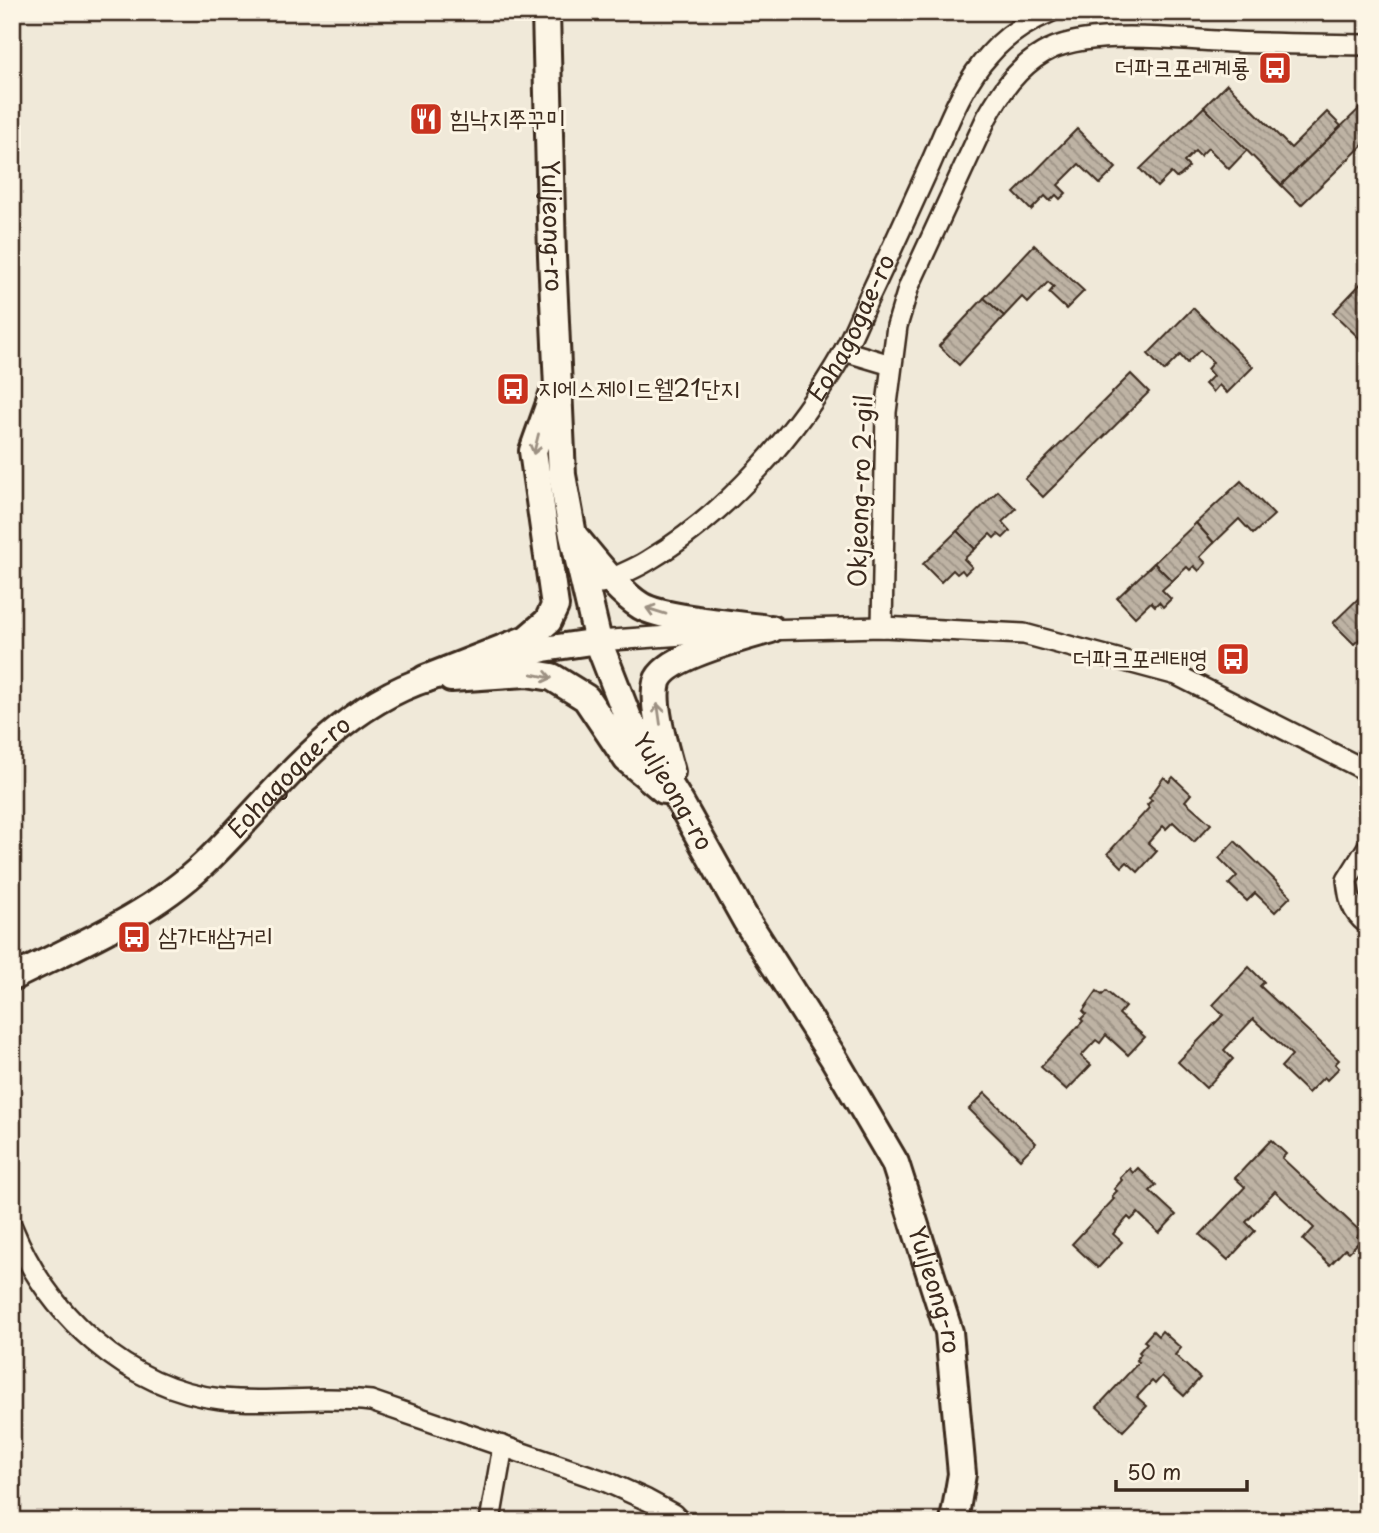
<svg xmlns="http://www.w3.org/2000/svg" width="1379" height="1533" viewBox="0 0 1379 1533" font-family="'Playpen Sans','Poor Story',sans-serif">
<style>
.building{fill:url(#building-back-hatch);stroke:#3b2a1e;stroke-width:2}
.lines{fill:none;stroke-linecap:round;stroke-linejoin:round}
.minor-casing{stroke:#3b2a1e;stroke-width:24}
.tertiary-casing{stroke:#3b2a1e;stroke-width:30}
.secondary-casing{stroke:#3b2a1e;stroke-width:32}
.minor{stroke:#fcf5e5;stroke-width:19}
.tertiary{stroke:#fcf5e5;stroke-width:24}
.secondary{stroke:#fcf5e5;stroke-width:26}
.oneway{stroke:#9c9082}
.labels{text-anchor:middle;stroke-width:6;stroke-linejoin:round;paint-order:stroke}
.poi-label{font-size:24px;fill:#3b2a1e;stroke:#fcf5e5;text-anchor:start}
.street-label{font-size:24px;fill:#3b2a1e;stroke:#fcf5e5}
</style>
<defs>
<pattern id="building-back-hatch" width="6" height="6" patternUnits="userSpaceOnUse" patternTransform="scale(1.75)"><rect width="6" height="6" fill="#beb3a4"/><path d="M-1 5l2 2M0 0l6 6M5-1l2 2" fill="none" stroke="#9c9285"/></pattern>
</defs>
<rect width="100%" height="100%" fill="#f0e9d9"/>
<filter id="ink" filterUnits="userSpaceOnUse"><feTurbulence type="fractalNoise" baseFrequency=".0143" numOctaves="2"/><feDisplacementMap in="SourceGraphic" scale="14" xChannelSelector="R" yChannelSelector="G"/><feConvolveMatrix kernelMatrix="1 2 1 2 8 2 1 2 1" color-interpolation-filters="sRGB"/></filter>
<g filter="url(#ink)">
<!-- building -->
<g class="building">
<path d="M 1227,84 L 1291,148 L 1327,112 L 1341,126 L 1281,185 L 1204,107 Z"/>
<path d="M 1367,101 L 1367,141 L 1301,205 L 1281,185 Z"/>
<path d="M 1204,107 L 1247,150 L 1229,169 L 1208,148 L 1200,156 L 1195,151 L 1184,162 L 1189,167 L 1181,175 L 1176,178 L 1171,173 L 1157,187 L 1140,169 Z"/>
<path d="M 1077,129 L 1116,168 L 1100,184 L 1079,164 L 1058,185 L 1066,193 L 1060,199 L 1056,195 L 1050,201 L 1045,196 L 1031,210 L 1014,193 Z"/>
<path d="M 1034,245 L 1084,291 L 1066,309 L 1049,293 L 1054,287 L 1048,282 L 1028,303 L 1022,297 L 1004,316 L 984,298 Z"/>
<path d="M 1367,277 L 1367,330 L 1359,338 L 1333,313 Z"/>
<path d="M 984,298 L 1004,316 L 959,365 L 939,346 Z"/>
<path d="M 1193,308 L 1253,367 L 1227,393 L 1219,385 L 1213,392 L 1205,384 L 1213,376 L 1207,369 L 1213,362 L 1200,350 L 1187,363 L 1180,355 L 1164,371 L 1148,354 Z"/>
<path d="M 1131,374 L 1149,392 L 1043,497 L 1025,479 Z"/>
<path d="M 1241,481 L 1274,515 L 1253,534 L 1239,519 L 1214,543 L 1196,523 Z"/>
<path d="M 998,491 L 1016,509 L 1002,522 L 1010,531 L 1003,538 L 998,534 L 994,538 L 990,534 L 975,549 L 957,531 Z"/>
<path d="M 1196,523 L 1214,543 L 1200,557 L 1206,563 L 1199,571 L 1194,566 L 1190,570 L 1187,567 L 1172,581 L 1154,563 Z"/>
<path d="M 957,531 L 975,549 L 964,559 L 972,567 L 965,574 L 962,570 L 957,574 L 953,570 L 941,582 L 923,564 Z"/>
<path d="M 1154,563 L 1172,581 L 1162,590 L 1171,599 L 1163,607 L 1159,602 L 1155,606 L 1151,602 L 1135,617 L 1117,598 Z"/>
<path d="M 1367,590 L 1367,632 L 1354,644 L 1333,623 Z"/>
<path d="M 1164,777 L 1169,782 L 1173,777 L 1191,794 L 1185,801 L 1211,824 L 1194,842 L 1173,822 L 1166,829 L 1163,826 L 1148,843 L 1157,851 L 1138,872 L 1127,862 L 1122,867 L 1108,853 L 1149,808 L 1147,805 L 1152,800 L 1149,798 Z"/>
<path d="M 1235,841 L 1291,896 L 1275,912 L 1255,893 L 1247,901 L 1229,884 L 1237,876 L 1219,858 Z"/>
<path d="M 1249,967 L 1264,982 L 1260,986 L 1339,1060 L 1335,1064 L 1339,1068 L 1327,1080 L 1324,1077 L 1308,1093 L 1281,1067 L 1292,1055 L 1253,1019 L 1224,1050 L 1233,1059 L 1206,1088 L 1178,1062 L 1223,1015 L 1213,1005 Z"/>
<path d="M 1097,991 L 1102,995 L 1106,991 L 1125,1007 L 1119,1014 L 1145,1037 L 1128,1055 L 1106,1035 L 1100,1043 L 1096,1040 L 1081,1056 L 1091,1065 L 1067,1090 L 1041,1067 L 1083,1021 L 1081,1019 L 1086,1014 L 1083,1011 Z"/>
<path d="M 985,1093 L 1036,1143 L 1020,1159 L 969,1109 Z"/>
<path d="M 1271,1140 L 1286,1154 L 1282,1158 L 1361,1232 L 1357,1237 L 1361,1240 L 1349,1252 L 1345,1249 L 1330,1265 L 1303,1240 L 1314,1228 L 1275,1191 L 1246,1222 L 1255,1231 L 1228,1260 L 1200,1235 L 1245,1187 L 1235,1178 Z"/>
<path d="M 1129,1168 L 1133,1173 L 1138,1168 L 1156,1185 L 1150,1191 L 1176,1215 L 1159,1233 L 1138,1213 L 1131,1220 L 1128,1217 L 1113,1234 L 1122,1242 L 1098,1268 L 1072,1244 L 1114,1199 L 1112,1196 L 1117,1191 L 1114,1189 L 1122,1180 L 1120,1178 Z"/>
<path d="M 1153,1331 L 1158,1336 L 1162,1331 L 1181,1348 L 1175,1355 L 1200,1378 L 1184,1396 L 1162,1376 L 1155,1384 L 1152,1381 L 1137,1397 L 1147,1406 L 1123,1431 L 1097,1407 L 1139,1362 L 1136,1360 L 1141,1354 L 1139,1352 L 1147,1343 L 1144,1341 Z"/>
</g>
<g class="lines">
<defs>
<g id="minor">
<path d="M 844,351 L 891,365"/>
<path id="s1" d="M 601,583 C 617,576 635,569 649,560 C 728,513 798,432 843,353 C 854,333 862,311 872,291 C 892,249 911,207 930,165 C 947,127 961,85 990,54 C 1007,34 1027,22 1050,12"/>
<path d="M 882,627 L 886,412 L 897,326 L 909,286 L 987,117 C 1001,92 1017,68 1043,53 C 1087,27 1181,40 1233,42 C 1278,44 1322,44 1367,45"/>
<path d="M 760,630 L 882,627 L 1024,634 L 1177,675 L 1367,771"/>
<path d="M 598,641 L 726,632"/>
<path d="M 1367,848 L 1347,880 C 1349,898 1351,912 1367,924"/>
<path d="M 12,1227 C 47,1314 126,1388 221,1399 C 271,1404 320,1395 371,1401 L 607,1482 L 647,1500 L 673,1514 L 680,1521"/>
<path d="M 490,1521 L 503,1446"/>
</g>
<g id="tertiary">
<path d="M 492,662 L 544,649 L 598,641"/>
<path id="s2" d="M 12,978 C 78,945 151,915 204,864 C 279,792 337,701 443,674"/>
</g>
<g id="secondary">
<path id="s3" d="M 546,12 L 552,256 L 562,475 L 573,535 L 598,641 L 628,718 L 681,804 L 746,920 L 833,1057 L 895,1163 L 949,1332 L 962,1474 L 954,1521"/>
<path d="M 574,536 C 592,557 618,592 641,606 C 664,619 733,624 762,628"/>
<path d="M 451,678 L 527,673 L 552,677 L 586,698 L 627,759 L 664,790"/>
<path d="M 425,679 L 527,639 L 548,621 L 555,606 L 533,451 L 553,395"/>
<path d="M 671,772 C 665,749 651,705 657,682 C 665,656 745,637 771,629"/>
</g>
</defs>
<!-- minor casing -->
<use href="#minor" class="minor-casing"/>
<!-- tertiary casing -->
<use href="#tertiary" class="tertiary-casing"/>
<!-- secondary casing -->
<use href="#secondary" class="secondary-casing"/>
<!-- minor -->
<use href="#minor" class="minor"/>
<!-- tertiary -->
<use href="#tertiary" class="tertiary"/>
<!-- secondary -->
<use href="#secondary" class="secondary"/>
</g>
<!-- one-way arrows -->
<defs><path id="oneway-shaft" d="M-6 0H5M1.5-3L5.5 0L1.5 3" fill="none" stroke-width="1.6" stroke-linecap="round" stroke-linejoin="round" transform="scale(1.75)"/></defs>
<g class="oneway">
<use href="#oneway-shaft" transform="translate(536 444) rotate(104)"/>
<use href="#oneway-shaft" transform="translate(656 611) rotate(-163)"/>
<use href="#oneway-shaft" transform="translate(542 676) rotate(12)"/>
<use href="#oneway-shaft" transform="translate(659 714) rotate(-98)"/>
</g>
</g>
<!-- icons -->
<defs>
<symbol id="bus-square" viewBox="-11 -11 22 22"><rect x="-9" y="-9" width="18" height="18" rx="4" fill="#c8321e" stroke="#fcf5e5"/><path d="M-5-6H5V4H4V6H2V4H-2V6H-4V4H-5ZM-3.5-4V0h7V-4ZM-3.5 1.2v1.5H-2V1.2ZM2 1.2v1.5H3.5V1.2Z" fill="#fff"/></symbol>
<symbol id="restaurant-square" viewBox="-11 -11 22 22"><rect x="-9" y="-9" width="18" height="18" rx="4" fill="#c8321e" stroke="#fcf5e5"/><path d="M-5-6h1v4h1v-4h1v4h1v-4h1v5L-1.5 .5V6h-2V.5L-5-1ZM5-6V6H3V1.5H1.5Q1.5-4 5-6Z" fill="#fff"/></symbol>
</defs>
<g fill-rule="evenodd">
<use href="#bus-square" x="1256" y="49" width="38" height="38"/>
<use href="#restaurant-square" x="407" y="100" width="38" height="38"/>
<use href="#bus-square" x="494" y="370" width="38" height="38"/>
<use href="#bus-square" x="1214" y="640" width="38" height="38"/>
<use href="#bus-square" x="115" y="918" width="38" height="38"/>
</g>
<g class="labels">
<!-- poi labels -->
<g class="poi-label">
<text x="1250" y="76" text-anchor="end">더파크포레계룡</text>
<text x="450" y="127">힘낙지쭈꾸미</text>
<text x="538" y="397">지에스제이드웰21단지</text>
<text x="1208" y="667" text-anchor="end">더파크포레태영</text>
<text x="158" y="945">삼가대삼거리</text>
</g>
<!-- street labels -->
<g class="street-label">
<text dy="8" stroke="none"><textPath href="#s3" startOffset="214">Yuljeong-ro</textPath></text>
<text dy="8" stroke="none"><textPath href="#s1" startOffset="366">Eohagogae-ro</textPath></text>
<text transform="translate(861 491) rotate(-88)" y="8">Okjeong-ro 2-gil</text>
<text dy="8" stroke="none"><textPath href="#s2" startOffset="346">Eohagogae-ro</textPath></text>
<text dy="8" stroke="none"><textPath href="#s3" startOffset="802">Yuljeong-ro</textPath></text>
<text dy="8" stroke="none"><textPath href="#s3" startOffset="1368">Yuljeong-ro</textPath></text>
</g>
</g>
<!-- margin -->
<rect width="1379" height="1533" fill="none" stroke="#fcf5e5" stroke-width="42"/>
<rect x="21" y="21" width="1337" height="1491" fill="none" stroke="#3b2a1e" stroke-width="2.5" filter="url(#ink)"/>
<!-- scale -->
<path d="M1116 1480v10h131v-10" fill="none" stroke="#3b2a1e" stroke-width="3.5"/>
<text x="1127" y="1480" font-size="21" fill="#3b2a1e" stroke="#fcf5e5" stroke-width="5" paint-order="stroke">50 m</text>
</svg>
